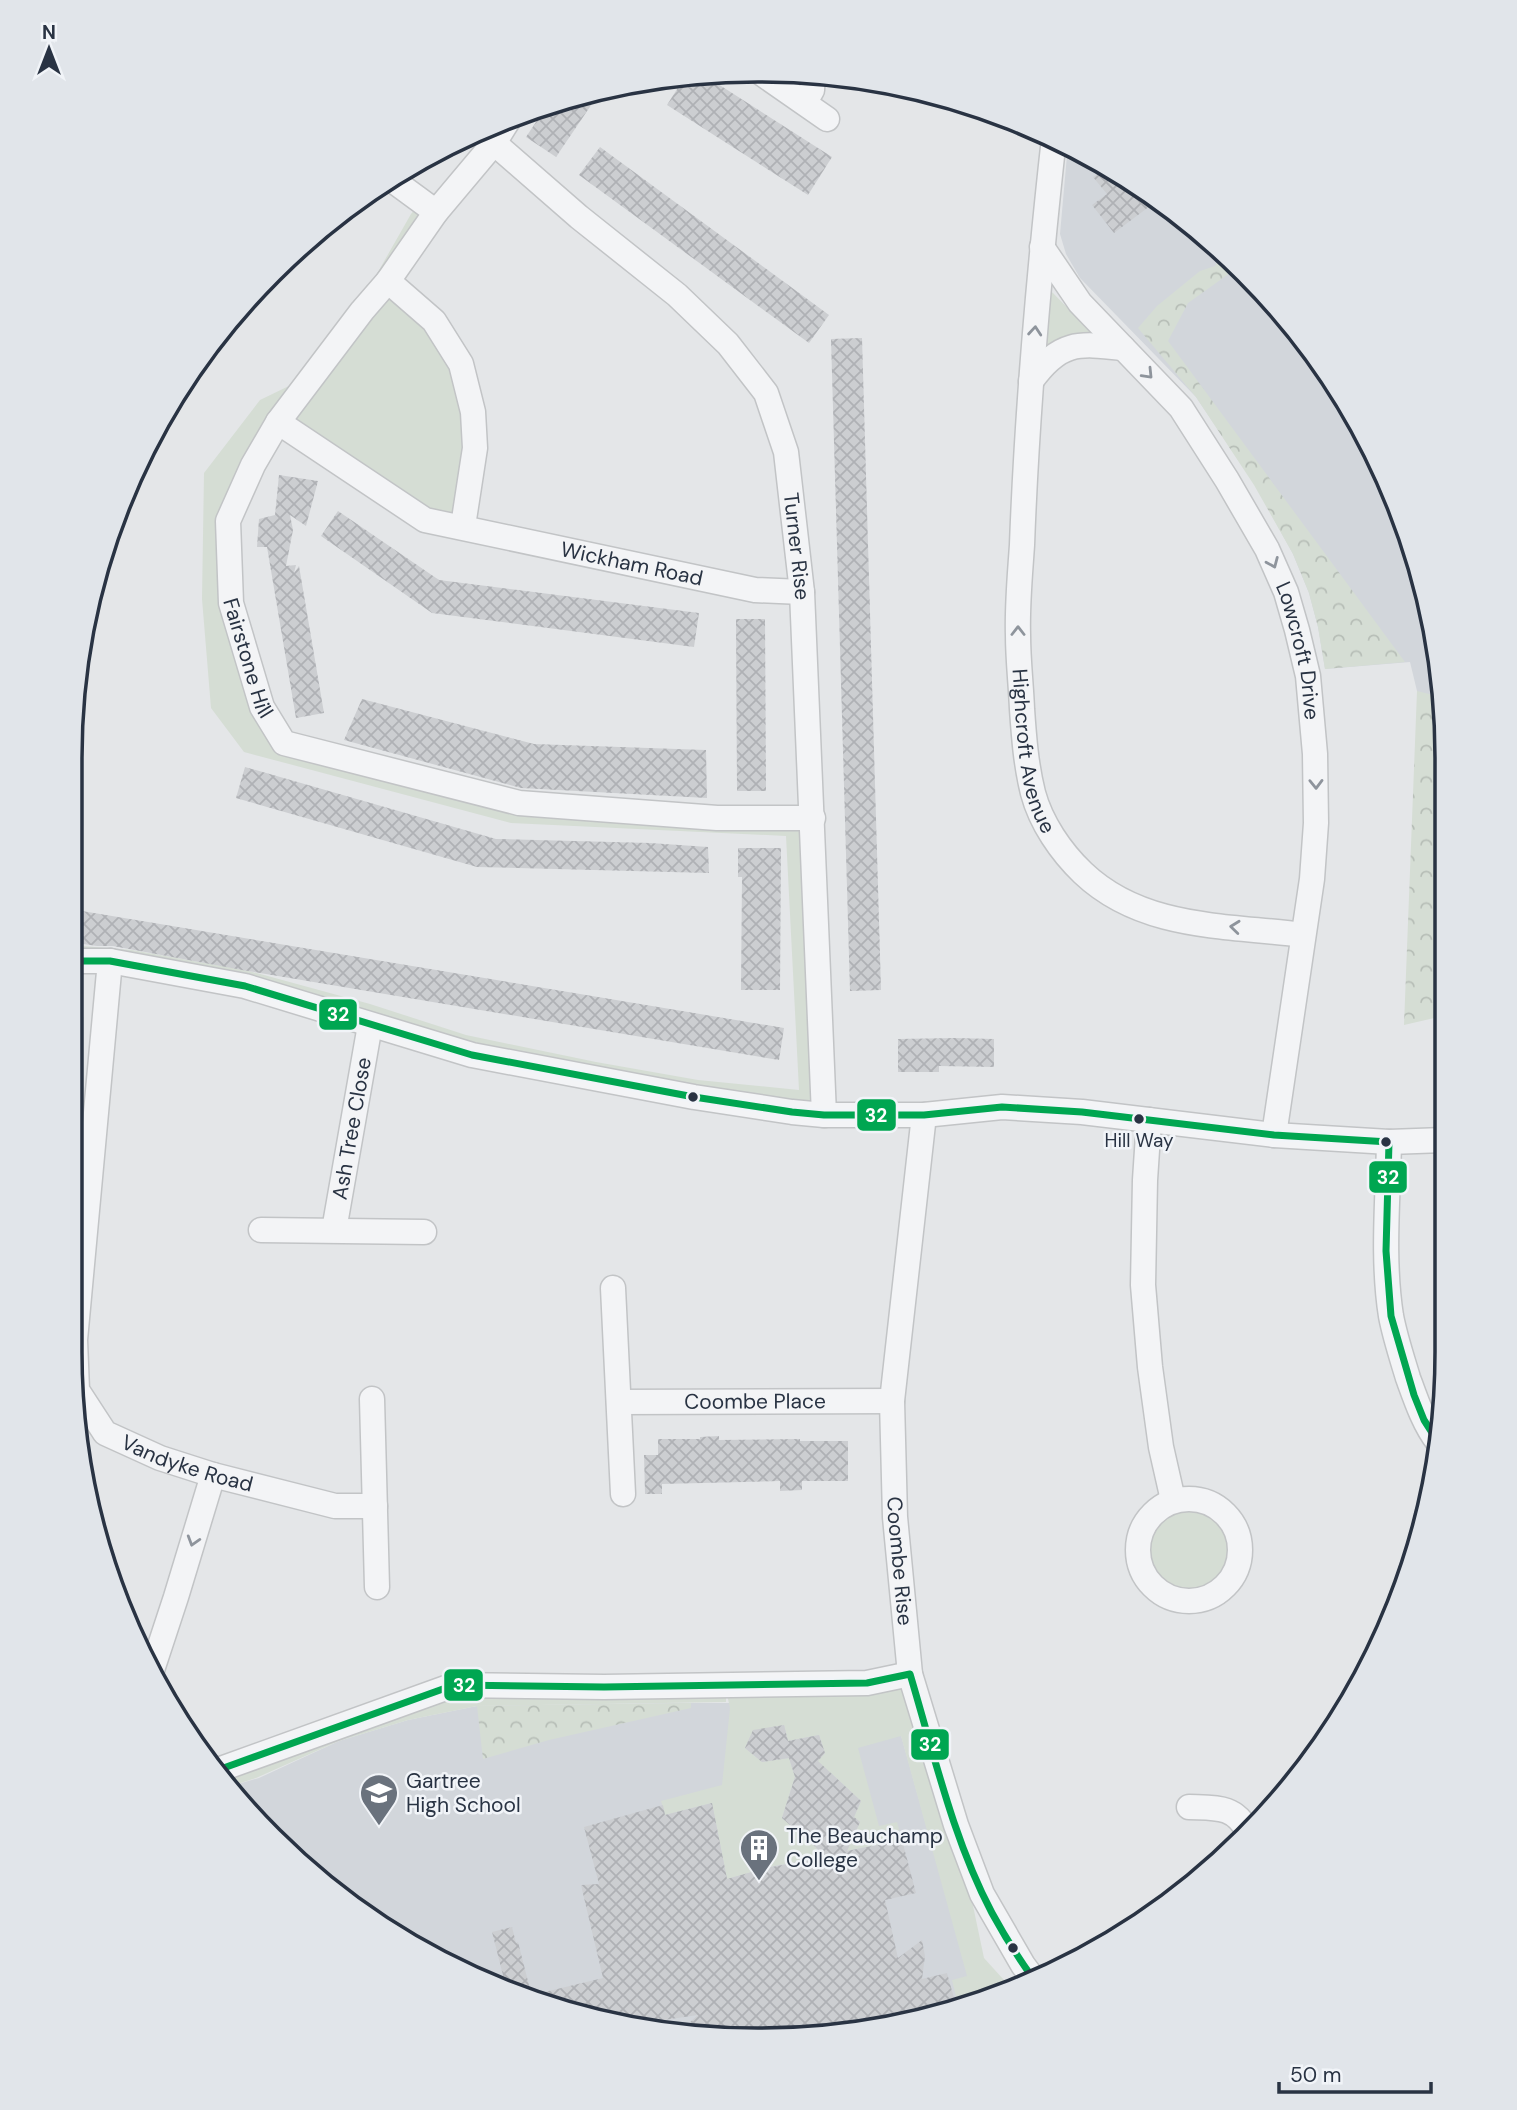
<svg xmlns="http://www.w3.org/2000/svg" width="1517" height="2110" viewBox="0 0 1517 2110" font-family="'DM Sans',sans-serif">
<style>
.built{fill:#d2d6db}
.green{fill:#d5ddd4}
.forest{fill:url(#forest-crowns)}
.building{fill:url(#building-cross-hatch)}
.lines{fill:none;stroke-linecap:round;stroke-linejoin:round}
.minor-casing{stroke:#c2c4c6;stroke-width:27}
.minor{stroke:#f3f4f6;stroke-width:24}
.bus-1-casing{stroke:#f1f4f8;stroke-width:12}
.bus-1{stroke:#00a651;stroke-width:7}
.oneway{stroke:#8e949c}
.bus-dot{fill:#293343;stroke:#f1f4f8;stroke-width:2.5}
.labels{text-anchor:middle;stroke-width:5;stroke-linejoin:round;paint-order:stroke}
.bus-label{font-size:19px;fill:#293343;stroke:#f1f4f8}
.street-label{font-size:21px;fill:#293343;stroke:#f1f4f8}
.poi-label{font-size:21px;fill:#293343;stroke:#f1f4f8;text-anchor:start}
.rim{fill:none;stroke:#293343;stroke-width:3.5}
.line-badge{stroke:#f1f4f8;stroke-width:2.5}
.badge-label{font-size:19px;text-anchor:middle;font-weight:bold;fill:#fff}
</style>
<defs>
<pattern id="forest-crowns" width="20" height="18" patternUnits="userSpaceOnUse" patternTransform="scale(1.75)"><rect width="20" height="18" fill="#d5ddd4"/><path d="M2 6a3 3 0 1 1 6 0M12 15a3 3 0 1 1 6 0" fill="none" stroke="#b7beb7"/></pattern>
<pattern id="building-cross-hatch" width="8" height="8" patternUnits="userSpaceOnUse" patternTransform="scale(1.75)"><rect width="8" height="8" fill="#ccced1"/><path d="M0 0l8 8M0 8l8-8" fill="none" stroke="#afb1b5"/></pattern>
</defs>
<rect width="100%" height="100%" fill="#e4e6e8"/>
<!-- built -->
<g class="built">
<path d="M 1068,144 L 1178,213 L 1276,305 L 1376,454 L 1423,580 L 1441,668 L 1443,1012 L 1417,691 L 1410,662 L 1325,669 L 1318,627 L 1309,593 L 1293,554 L 1255,485 L 1196,397 L 1080,278 L 1066,254 L 1060,234 Z"/>
<path d="M 691,1703 L 892,1703 L 975,2000 L 848,2034 L 758,2040 L 625,2027 L 454,1969 L 304,1869 L 231,1786 L 259,1778 L 339,1741 L 408,1720 L 477,1706 Z"/>
</g>
<!-- green -->
<g class="green">
<path d="M 421,202 L 436,212 L 388,281 L 434,321 L 473,412 L 463,526 L 425,520 L 278,422 L 228,521 L 231,603 L 284,743 L 519,803 L 813,818 L 824,1115 L 370,1025 L 70,961 L 70,945 L 132,950 L 249,971 L 370,1004 L 466,1035 L 596,1062 L 698,1080 L 799,1090 L 786,836 L 511,823 L 244,752 L 211,708 L 202,599 L 204,473 L 260,400 L 293,384 L 362,300 L 411,214 Z"/>
<path d="M 1050,290 L 1093,334 L 1041,353 Z"/>
<circle cx="1189" cy="1549" r="42"/>
<path d="M 910,1674 L 956,1825 L 984,1958 L 1013,1990 L 958,2005 L 952,1980 L 967,1976 L 901,1736 L 858,1748 L 879,1826 L 897,1822 L 902,1840 L 846,1851 L 860,1822 L 854,1817 L 861,1801 L 831,1773 L 813,1777 L 811,1769 L 825,1753 L 819,1735 L 788,1741 L 784,1725 L 753,1731 L 745,1748 L 762,1762 L 789,1758 L 795,1777 L 782,1818 L 816,1847 L 818,1858 L 774,1866 L 727,1879 L 712,1803 L 665,1815 L 661,1801 L 722,1785 L 730,1708 L 726,1690 L 726,1702 L 477,1706 L 408,1720 L 339,1741 L 256,1778 L 231,1786 L 218,1771 L 454,1685 Z"/>
</g>
<!-- forest -->
<g class="forest">
<path d="M 1222,254 L 1237,268 L 1188,303 L 1168,341 L 1405,662 L 1325,669 L 1318,627 L 1309,593 L 1293,554 L 1254,485 L 1196,397 L 1138,328 L 1157,306 L 1200,271 L 1215,266 Z"/>
<path d="M 1417,691 L 1441,697 L 1442,773 L 1436,839 L 1438,851 L 1442,857 L 1442,892 L 1441,894 L 1442,896 L 1443,1016 L 1404,1025 Z"/>
<path d="M 691,1703 L 691,1708 L 549,1740 L 483,1759 L 477,1706 Z"/>
</g>
<!-- building -->
<g class="building">
<path d="M 686,75 L 704,75 L 832,157 L 808,195 L 667,105 Z"/>
<path d="M 600,92 L 556,157 L 526,137 L 548,104 Z"/>
<path d="M 600,147 L 829,315 L 809,343 L 579,175 Z"/>
<path d="M 1106,168 L 1158,200 L 1114,233 L 1092,205 L 1107,194 L 1093,177 Z"/>
<path d="M 862,338 L 881,990 L 850,991 L 831,339 Z"/>
<path d="M 279,475 L 318,481 L 306,526 L 290,515 L 293,530 L 286,566 L 296,565 L 294,573 L 299,566 L 324,713 L 296,718 L 267,547 L 257,547 L 259,519 L 275,515 Z"/>
<path d="M 338,511 L 439,580 L 699,613 L 694,647 L 432,613 L 321,536 Z"/>
<path d="M 736,619 L 765,619 L 766,791 L 737,791 Z"/>
<path d="M 362,699 L 534,744 L 706,750 L 707,798 L 521,788 L 344,740 Z"/>
<path d="M 245,767 L 496,839 L 650,843 L 708,847 L 709,873 L 477,867 L 236,798 Z"/>
<path d="M 738,848 L 781,848 L 780,990 L 741,990 L 742,877 L 738,877 Z"/>
<path d="M 70,909 L 784,1028 L 779,1060 L 242,970 L 113,946 L 97,946 L 70,942 Z"/>
<path d="M 955,1038 L 994,1039 L 994,1067 L 939,1066 L 939,1072 L 898,1072 L 898,1039 Z"/>
<path d="M 719,1436 L 719,1440 L 800,1439 L 800,1441 L 848,1441 L 848,1481 L 802,1481 L 802,1490 L 780,1491 L 780,1481 L 662,1484 L 662,1494 L 645,1494 L 644,1455 L 658,1455 L 658,1439 L 700,1439 L 700,1437 Z"/>
<path d="M 784,1725 L 788,1741 L 819,1735 L 825,1753 L 818,1761 L 861,1801 L 854,1817 L 860,1822 L 847,1851 L 902,1840 L 916,1893 L 885,1900 L 898,1958 L 922,1940 L 925,1956 L 922,1979 L 947,1973 L 956,2005 L 848,2034 L 758,2040 L 679,2032 L 698,2015 L 623,2026 L 532,1995 L 603,1978 L 581,1885 L 599,1884 L 584,1827 L 663,1805 L 665,1815 L 712,1803 L 727,1879 L 766,1868 L 827,1857 L 782,1818 L 795,1777 L 789,1758 L 762,1762 L 745,1748 L 753,1730 Z"/>
<path d="M 512,1927 L 516,1943 L 518,1942 L 530,1989 L 519,1991 L 506,1987 L 492,1932 Z"/>
</g>
<g class="lines">
<defs>
<g id="minor">
<path d="M 761,73 L 827,119"/>
<path d="M 805,102 L 812,90 L 813,73"/>
<path id="s1" d="M 509,119 L 494,143 L 436,212 L 388,281 L 362,311 L 278,422 L 253,465 L 228,521 L 231,603 L 262,707 L 284,743 L 519,803 L 717,818 L 813,818"/>
<path id="s2" d="M 1054,138 C 1039,273 1027,409 1022,545 C 1020,575 1017,605 1018,635 C 1018,660 1021,684 1022,709 C 1024,738 1026,765 1033,793 C 1041,823 1061,852 1083,873 C 1143,930 1227,925 1303,935"/>
<path id="s3" d="M 494,143 L 579,217 L 677,295 L 728,344 L 766,393 L 786,452 L 802,592 L 824,1115"/>
<path d="M 391,179 L 436,212"/>
<path id="s4" d="M 1042,247 L 1080,303 L 1181,408 L 1227,480 L 1267,549 L 1286,592 L 1297,630 L 1308,676 L 1315,754 L 1316,823 L 1312,879 L 1274,1135"/>
<path d="M 388,281 L 434,321 L 461,364 L 473,412 L 475,448 L 463,526"/>
<path d="M 1031,381 C 1060,341 1077,343 1123,348"/>
<path id="s5" d="M 278,422 L 425,520 L 755,590 L 802,592"/>
<path d="M 70,961 L 110,961 L 245,986 L 472,1055 L 694,1097 L 792,1112 L 824,1115 L 924,1115 L 1002,1107 L 1082,1112 L 1274,1135 L 1389,1142 L 1444,1140"/>
<path id="s6" d="M 110,961 L 75,1340 L 77,1390 L 105,1433 L 160,1458 L 213,1475 L 335,1506 L 375,1506"/>
<path id="s7" d="M 924,1115 L 892,1401 L 895,1517 L 910,1674 L 956,1825 L 982,1894 L 1023,1965 L 1035,1981"/>
<path d="M 1149,1120 L 1145,1180 L 1143,1285 L 1150,1367 L 1161,1447 L 1173,1500"/>
<path d="M 1389,1142 C 1388,1199 1382,1259 1391,1316 C 1395,1337 1402,1358 1408,1378 C 1416,1400 1424,1424 1438,1442"/>
<path d="M 261,1230 L 424,1232"/>
<path id="s8" d="M 334,1230 L 370,1025"/>
<path d="M 613,1288 L 623,1494"/>
<path d="M 372,1399 L 377,1587"/>
<path id="s9" d="M 619,1402 L 892,1401"/>
<circle cx="1189" cy="1550" r="51"/>
<path d="M 151,1673 L 176,1597 L 213,1475"/>
<path d="M 218,1770 L 454,1685 L 604,1687 L 867,1683 L 910,1674"/>
<path d="M 1189,1807 C 1215,1808 1235,1805 1248,1832"/>
</g>
</defs>
<!-- minor casing -->
<use href="#minor" class="minor-casing"/>
<!-- minor -->
<use href="#minor" class="minor"/>
<defs>
<g id="bus-1">
<path d="M 70,961 L 110,961 L 245,986 L 472,1055 L 694,1097 L 792,1112 L 824,1115 L 924,1115 L 1002,1107 L 1082,1112 L 1274,1135 L 1389,1142 L 1386,1251 L 1391,1316 L 1414,1395 L 1424,1420 L 1438,1442"/>
<path d="M 218,1770 L 454,1685 L 604,1687 L 867,1683 L 910,1674 C 934,1754 953,1839 992,1913 C 1005,1937 1019,1959 1035,1981"/>
</g>
</defs>
<!-- bus-1 casing -->
<use href="#bus-1" class="bus-1-casing"/>
<!-- bus-1 -->
<use href="#bus-1" class="bus-1"/>
</g>
<!-- one-way arrows -->
<defs><path id="oneway-chevron" d="M-2-3.5L2.5 0L-2 3.5" fill="none" stroke-width="1.6" stroke-linecap="round" stroke-linejoin="round" transform="scale(1.75)"/></defs>
<g class="oneway">
<use href="#oneway-chevron" transform="translate(1035 331) rotate(-85)"/>
<use href="#oneway-chevron" transform="translate(1148 374) rotate(46)"/>
<use href="#oneway-chevron" transform="translate(1273 563) rotate(67)"/>
<use href="#oneway-chevron" transform="translate(1018 631) rotate(-90)"/>
<use href="#oneway-chevron" transform="translate(1316 784) rotate(89)"/>
<use href="#oneway-chevron" transform="translate(1235 927) rotate(-174)"/>
<use href="#oneway-chevron" transform="translate(193 1541) rotate(107)"/>
</g>
<!-- icons -->
<defs>
<symbol id="school-pin" viewBox="-11 -11 22 30"><path d="M0 17L-7.5 6A9.5 9.5 0 1 1 7.5 6Z" fill="#6a727d" stroke="#f1f4f8"/><path d="M0-5L7-2L0 1L-7-2ZM-4 1L0 2.5L4 1V4Q0 6-4 4Z" fill="#fff"/></symbol>
<symbol id="building-pin" viewBox="-11 -11 22 30"><path d="M0 17L-7.5 6A9.5 9.5 0 1 1 7.5 6Z" fill="#6a727d" stroke="#f1f4f8"/><path d="M-4-6H4V6H1V3H-1V6H-4ZM-2.5-4.3h1.7v1.8h-1.7ZM.8-4.3h1.7v1.8H.8ZM-2.5-1h1.7V.8h-1.7ZM.8-1h1.7V.8H.8Z" fill="#fff"/></symbol>
</defs>
<g fill-rule="evenodd">
<use href="#school-pin" x="357" y="1771" width="44" height="60"/>
<use href="#building-pin" x="737" y="1826" width="44" height="60"/>
</g>
<!-- markers -->
<g class="bus-dot">
<circle cx="693" cy="1097" r="6"/>
<circle cx="1139" cy="1119" r="6"/>
<circle cx="1386" cy="1142" r="6"/>
<circle cx="1013" cy="1948" r="6"/>
</g>
<g class="labels">
<!-- bus labels -->
<g class="bus-label">
<text x="1139" y="1147">Hill Way</text>
</g>
<!-- street labels -->
<g class="street-label">
<text dy="7" stroke="none"><textPath href="#s3" startOffset="528">Turner Rise</textPath></text>
<text dy="7" stroke="none"><textPath href="#s5" startOffset="388">Wickham Road</textPath></text>
<text dy="7" stroke="none"><textPath href="#s4" startOffset="486">Lowcroft Drive</textPath></text>
<text dy="7" stroke="none"><textPath href="#s1" startOffset="632">Fairstone Hill</textPath></text>
<text dy="7" stroke="none"><textPath href="#s2" startOffset="616">Highcroft Avenue</textPath></text>
<text dy="7" stroke="none"><textPath href="#s8" startOffset="103">Ash Tree Close</textPath></text>
<text dy="7" stroke="none"><textPath href="#s9" startOffset="136">Coombe Place</textPath></text>
<text dy="7" stroke="none"><textPath href="#s6" startOffset="570">Vandyke Road</textPath></text>
<text dy="7" stroke="none"><textPath href="#s7" startOffset="448">Coombe Rise</textPath></text>
</g>
<!-- poi labels -->
<g class="poi-label">
<text x="406" y="1788">Gartree<tspan x="406" dy="24">High School</tspan></text>
<text x="786" y="1843">The Beauchamp<tspan x="786" dy="24">College</tspan></text>
</g>
</g>
<!-- crop -->
<path d="M0 0H1517V2110H0ZM758 82H759A676 676 0 0 1 1435 758V1352A676 676 0 0 1 759 2028H758A676 676 0 0 1 82 1352V758A676 676 0 0 1 758 82Z" fill="#e1e5ea" fill-rule="evenodd"/>
<path class="rim" d="M758 82H759A676 676 0 0 1 1435 758V1352A676 676 0 0 1 759 2028H758A676 676 0 0 1 82 1352V758A676 676 0 0 1 758 82Z"/>
<g class="line-badge">
<rect x="318" y="998" width="40" height="33" rx="7" fill="#00a651"/>
<rect x="856" y="1098" width="41" height="34" rx="7" fill="#00a651"/>
<rect x="1368" y="1160" width="40" height="34" rx="7" fill="#00a651"/>
<rect x="443" y="1668" width="41" height="34" rx="7" fill="#00a651"/>
<rect x="910" y="1728" width="40" height="33" rx="7" fill="#00a651"/>
</g>
<g class="badge-label">
<text x="338" y="1021">32</text>
<text x="876" y="1122">32</text>
<text x="1388" y="1184">32</text>
<text x="464" y="1692">32</text>
<text x="930" y="1751">32</text>
</g>
<!-- north arrow -->
<g transform="translate(49 49)" stroke="#f1f4f8" stroke-width="5" paint-order="stroke">
<path d="M0-5L12 26L0 18L-12 26Z" fill="#293343"/>
<text y="-10" font-size="19" font-weight="bold" text-anchor="middle" fill="#293343">N</text>
</g>
<!-- scale -->
<path d="M1279 2082v10h152v-10" fill="none" stroke="#293343" stroke-width="3.5"/>
<text x="1290" y="2082" font-size="21" fill="#293343" stroke="#f1f4f8" stroke-width="5" paint-order="stroke">50 m</text>
</svg>
